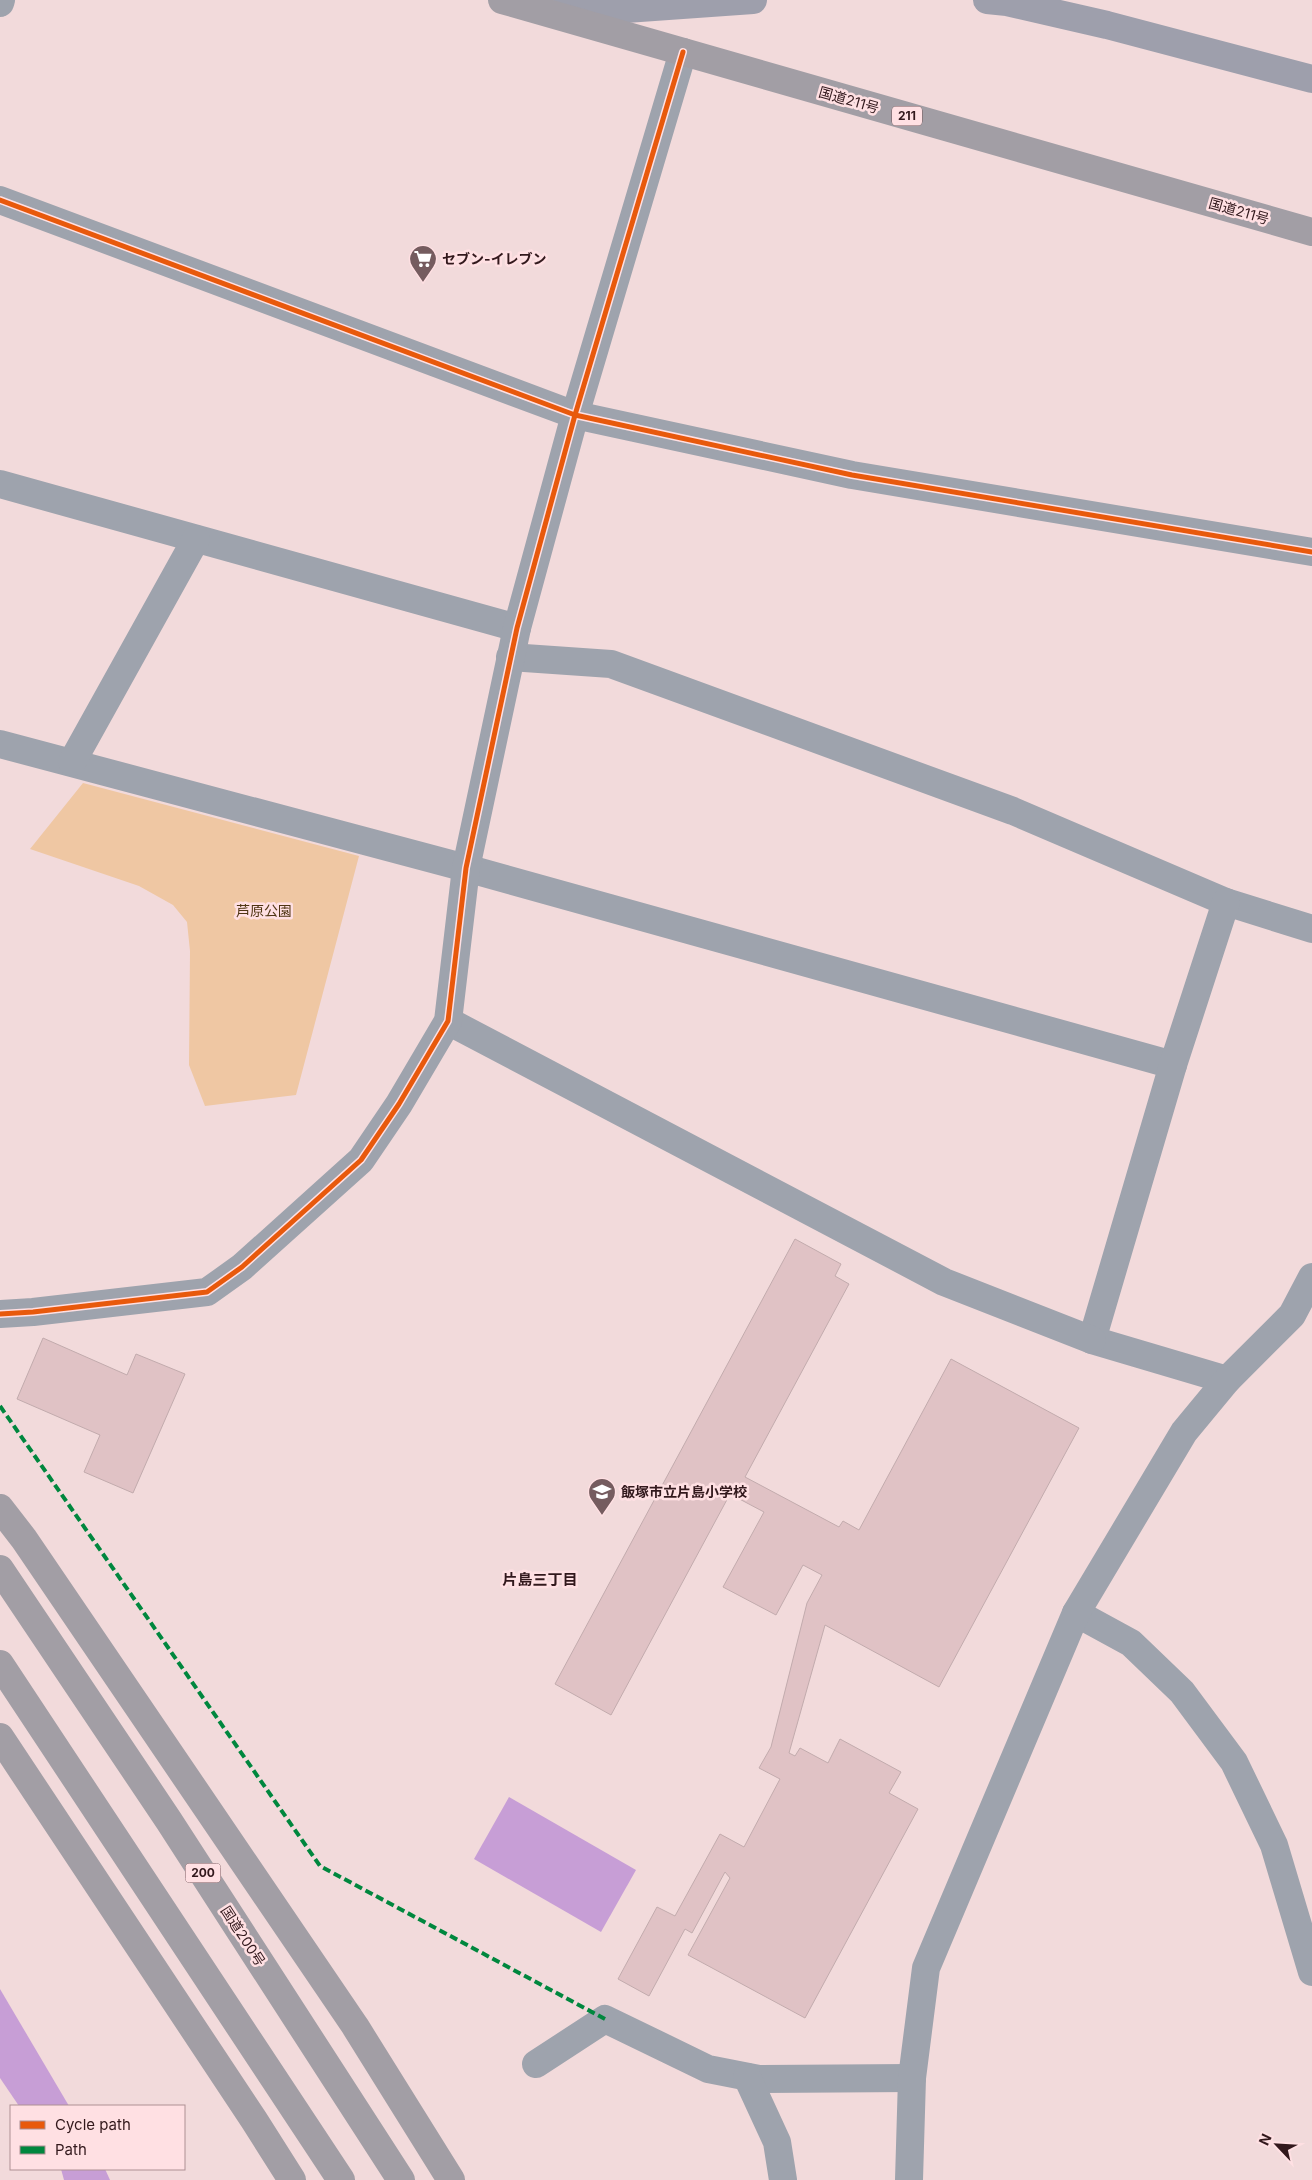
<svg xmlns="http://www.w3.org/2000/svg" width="1312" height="2180" viewBox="0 0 1312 2180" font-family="Inter,'Noto Sans JP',sans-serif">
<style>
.green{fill:#efc7a3}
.water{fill:#c79ed6}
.building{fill:#e0c2c5;stroke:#c2abad}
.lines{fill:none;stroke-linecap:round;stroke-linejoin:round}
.street{stroke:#9ea3ad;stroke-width:28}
.secondary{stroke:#9e9fac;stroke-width:28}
.highway{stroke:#a29ea5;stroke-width:28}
.quiet{stroke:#00873e;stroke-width:4;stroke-dasharray:8 4;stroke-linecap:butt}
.cycleway-casing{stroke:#ffe0e3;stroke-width:8}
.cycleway{stroke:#e8590c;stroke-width:5}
.labels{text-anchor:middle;stroke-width:5;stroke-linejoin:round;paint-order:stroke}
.shield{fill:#ffe0e3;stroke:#705458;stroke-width:1}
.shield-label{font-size:12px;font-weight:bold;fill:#32181c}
.street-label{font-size:14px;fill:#32181c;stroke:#ffe0e3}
.poi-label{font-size:14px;font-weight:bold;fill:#32181c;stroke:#ffe0e3;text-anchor:start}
.park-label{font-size:14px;fill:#4f3513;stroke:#ffe0e3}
.neighbourhood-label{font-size:15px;font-weight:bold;fill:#32181c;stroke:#ffe0e3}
</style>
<rect width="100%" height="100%" fill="#f2dadb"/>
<!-- green -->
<path class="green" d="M 83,783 L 359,856 L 296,1095 L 205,1106 L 189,1065 L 190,951 L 187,922 L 173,905 L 139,886 L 30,849 Z"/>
<!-- water -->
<g class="water">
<path d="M 509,1797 L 636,1870 L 601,1932 L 474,1859 Z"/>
<path d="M 0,1989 L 69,2106 L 19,2106 L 0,2078 Z"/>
<path d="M 61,2169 L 105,2169 L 110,2180 L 64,2180 Z"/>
</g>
<!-- building -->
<g class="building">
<path d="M 795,1239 L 841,1264 L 835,1276 L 849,1284 L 745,1477 L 839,1527 L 843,1521 L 859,1530 L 951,1359 L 1079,1428 L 939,1687 L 825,1625 L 789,1753 L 795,1756 L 800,1748 L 828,1763 L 840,1739 L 901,1772 L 889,1793 L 918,1809 L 805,2018 L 688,1955 L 730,1878 L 725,1872 L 692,1933 L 685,1929 L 649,1996 L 618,1979 L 657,1907 L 675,1916 L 720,1834 L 744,1847 L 780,1779 L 759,1768 L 771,1747 L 807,1603 L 822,1575 L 803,1565 L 776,1615 L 723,1587 L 764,1512 L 730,1494 L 611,1715 L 555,1684 Z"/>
<path d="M 43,1338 L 127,1375 L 136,1354 L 185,1374 L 133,1493 L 84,1472 L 100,1435 L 17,1399 Z"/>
</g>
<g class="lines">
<!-- street -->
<g class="street">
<path d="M 0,3 L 1,0"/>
<path d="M 0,200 L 575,415 L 852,475 L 1312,552"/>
<path d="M 0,484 L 517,628"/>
<path d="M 510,657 L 611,664 L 1013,811 L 1226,902 L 1312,929"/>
<path d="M 0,744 L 466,868 L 1173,1065"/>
<path d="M 72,762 L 196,539"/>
<path d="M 1226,902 L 1173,1065 L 1092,1340 L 1227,1380"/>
<path d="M 448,1021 L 944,1282 L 1092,1340"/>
<path d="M 0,1314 L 33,1312 L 207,1292 L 242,1267 L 361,1160 L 399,1104 L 448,1021 L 466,868 L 517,628 L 575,415 L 683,52"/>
<path d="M 1076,1613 L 1131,1643 L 1182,1692 L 1234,1762 L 1274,1845 L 1312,1972"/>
<path d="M 536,2064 L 605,2019 L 708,2069 L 759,2079 L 912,2078"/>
<path d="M 747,2077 L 777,2142 L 783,2180"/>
<path d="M 909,2180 L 912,2078 L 926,1968 L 1076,1613 L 1184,1432 L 1227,1380 L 1292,1315 L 1312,1277"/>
</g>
<!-- secondary -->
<g class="secondary">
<path d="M 987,0 L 1007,2 L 1107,25 L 1312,79"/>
<path d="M 555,14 L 753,0"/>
</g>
<!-- highway -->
<g class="highway">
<path d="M 502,0 L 1312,232"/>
<path d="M 0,1508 L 24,1539 L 355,2026 L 451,2180"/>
<path d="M 0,1569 L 169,1821 L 401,2180"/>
<path d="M 0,1664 L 341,2180"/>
<path d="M 0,1737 L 254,2120 L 292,2180"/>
</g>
<!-- quiet -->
<path class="quiet" d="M 0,1406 L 320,1866 L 605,2019"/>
<defs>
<g id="cycleway">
<path d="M 0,200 L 575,415 L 852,475 L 1312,552"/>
<path d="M 0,1314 L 33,1312 L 207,1292 L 242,1267 L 361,1160 L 399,1104 L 448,1021 L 466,868 L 517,628 L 575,415 L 683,52"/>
</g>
</defs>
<!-- cycleway casing -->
<use href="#cycleway" class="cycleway-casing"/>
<!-- cycleway -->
<use href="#cycleway" class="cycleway"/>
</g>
<!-- icons -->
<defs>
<symbol id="supermarket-pin" viewBox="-11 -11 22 30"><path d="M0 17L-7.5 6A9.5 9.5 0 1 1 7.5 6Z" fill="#755c5f" stroke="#ffe0e3"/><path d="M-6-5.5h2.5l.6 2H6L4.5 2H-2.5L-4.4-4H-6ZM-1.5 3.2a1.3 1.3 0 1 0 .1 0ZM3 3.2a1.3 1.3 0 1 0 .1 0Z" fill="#fff"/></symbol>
<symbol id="school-pin" viewBox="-11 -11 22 30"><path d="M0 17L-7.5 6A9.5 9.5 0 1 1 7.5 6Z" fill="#755c5f" stroke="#ffe0e3"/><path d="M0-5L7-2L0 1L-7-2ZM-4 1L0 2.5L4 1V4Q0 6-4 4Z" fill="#fff"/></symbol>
</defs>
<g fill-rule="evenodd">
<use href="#supermarket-pin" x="407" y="243" width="32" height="43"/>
<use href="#school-pin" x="586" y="1476" width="32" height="43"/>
</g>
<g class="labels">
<!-- shield labels -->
<g class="shield">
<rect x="892" y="106.5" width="30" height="19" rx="4"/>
<rect x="185.5" y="1863.5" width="35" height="19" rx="4"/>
</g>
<g class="shield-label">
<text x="907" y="120">211</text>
<text x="203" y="1877">200</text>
</g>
<!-- street labels -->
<g class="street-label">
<text transform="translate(849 100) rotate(16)" y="5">国道211号</text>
<text transform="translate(1239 211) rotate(16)" y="5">国道211号</text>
<text transform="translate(243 1936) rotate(57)" y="5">国道200号</text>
</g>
<!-- poi labels -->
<g class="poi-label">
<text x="442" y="264">セブン-イレブン</text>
<text x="621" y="1497">飯塚市立片島小学校</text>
</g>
<!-- park labels -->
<g class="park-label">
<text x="264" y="916">芦原公園</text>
</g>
<!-- neighbourhood labels -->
<g class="neighbourhood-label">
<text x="540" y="1585">片島三丁目</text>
</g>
</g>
<!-- legend -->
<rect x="10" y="2105" width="175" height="65" fill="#ffe0e3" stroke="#ad9093"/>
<rect x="20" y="2121" width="25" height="8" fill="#e8590c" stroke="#ad9093"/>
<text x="55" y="2130" font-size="15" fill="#32181c">Cycle path</text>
<rect x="20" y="2146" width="25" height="8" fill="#00873e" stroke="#ad9093"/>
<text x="55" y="2155" font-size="15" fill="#32181c">Path</text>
<!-- north arrow -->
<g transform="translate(1277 2145) rotate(295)" stroke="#ffe0e3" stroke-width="4" paint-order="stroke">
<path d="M0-4L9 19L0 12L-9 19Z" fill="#32181c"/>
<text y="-8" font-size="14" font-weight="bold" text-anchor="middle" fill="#32181c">N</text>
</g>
</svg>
